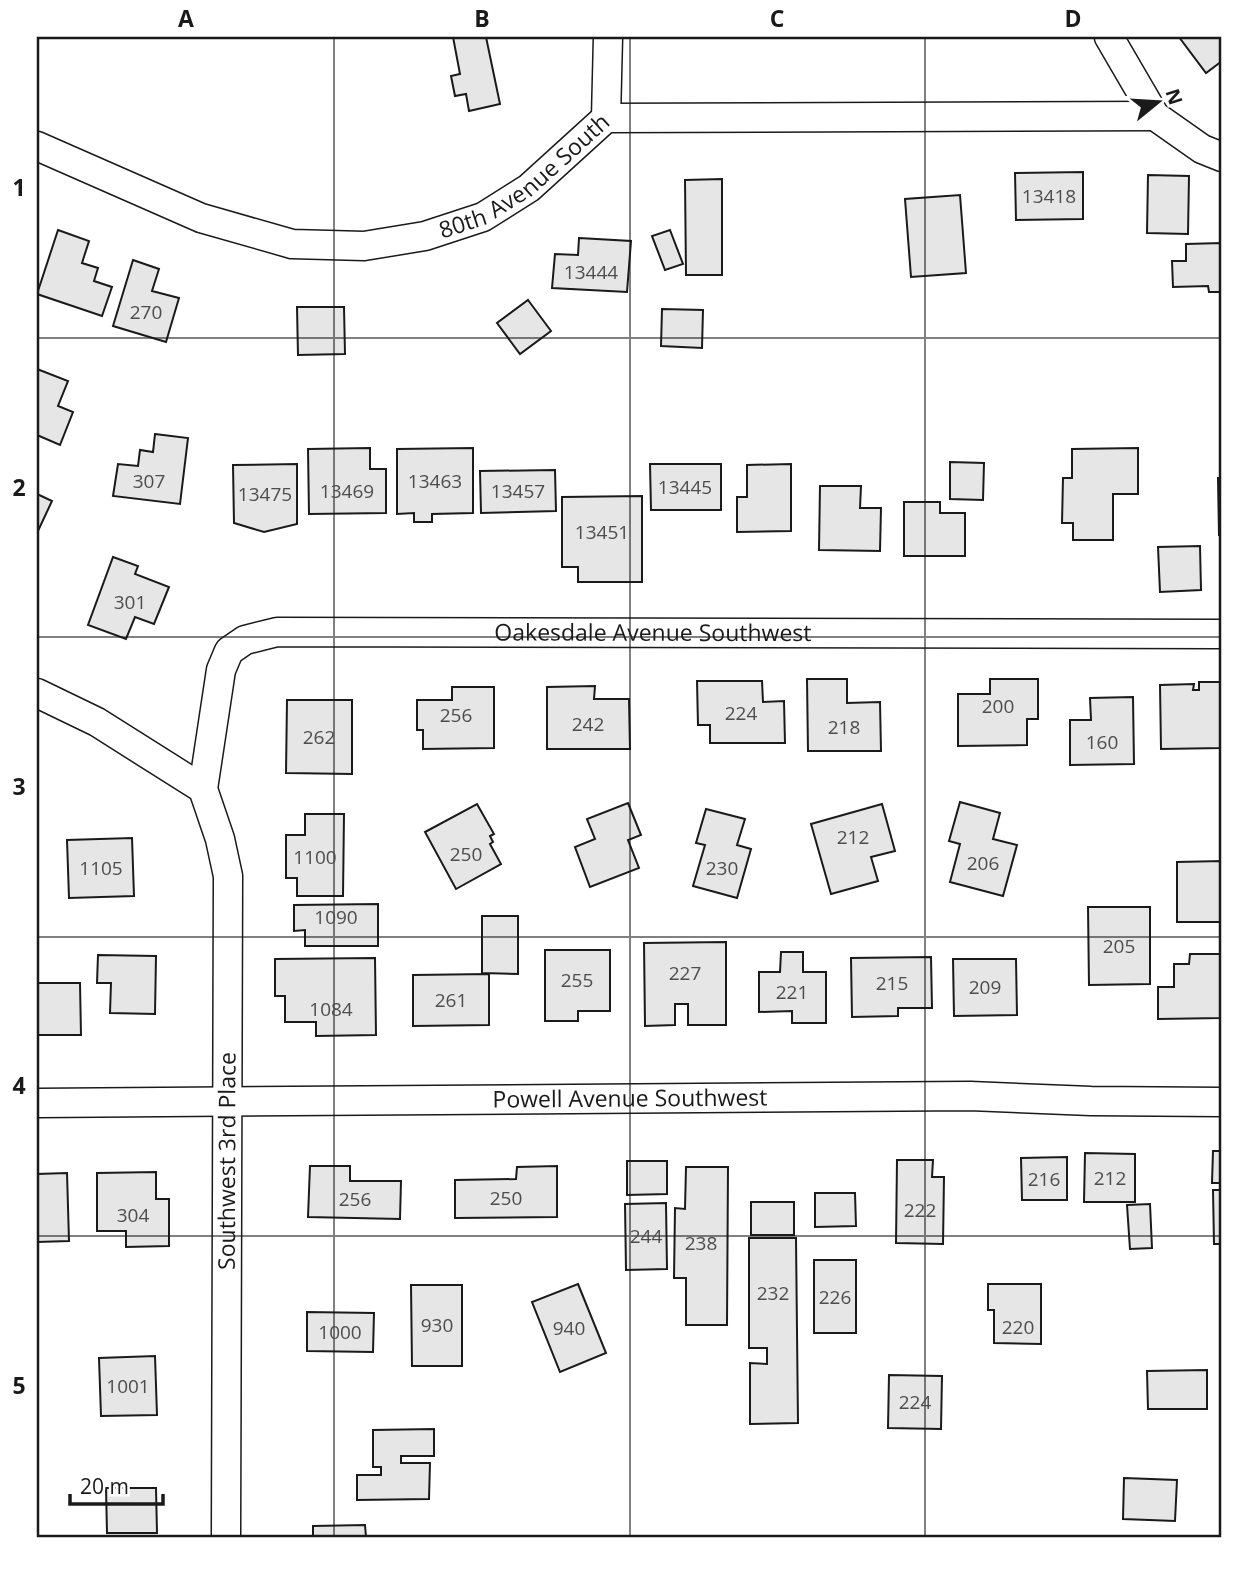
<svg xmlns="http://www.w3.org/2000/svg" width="1259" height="1574" viewBox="0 0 1259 1574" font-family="'Open Sans',sans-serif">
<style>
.building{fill:#e6e6e6;stroke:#1a1a1a;stroke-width:2}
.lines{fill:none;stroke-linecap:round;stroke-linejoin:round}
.street-casing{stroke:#1a1a1a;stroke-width:31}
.street{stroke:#fff;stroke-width:28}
.grid{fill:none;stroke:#1a1a1a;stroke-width:2;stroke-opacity:0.55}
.labels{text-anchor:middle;stroke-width:5;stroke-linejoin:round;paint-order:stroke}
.number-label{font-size:19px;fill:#4d4d4d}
.street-label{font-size:23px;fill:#1a1a1a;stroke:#fff}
.neatline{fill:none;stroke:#1a1a1a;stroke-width:2.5}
.grid-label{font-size:23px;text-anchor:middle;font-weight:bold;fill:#1a1a1a}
</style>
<rect width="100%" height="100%" fill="#fff"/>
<!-- building -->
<g class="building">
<path d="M 453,37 L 486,37 L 500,104 L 469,111 L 466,94 L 455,96 L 451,76 L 460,74 Z"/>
<path d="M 1179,37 L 1222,37 L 1222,61 L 1206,73 Z"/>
<path d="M 1083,172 L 1083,219 L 1016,220 L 1015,173 Z"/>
<path d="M 1148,175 L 1189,176 L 1188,234 L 1147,233 Z"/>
<path d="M 722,179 L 722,275 L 686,275 L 685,180 Z"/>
<path d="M 960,195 L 966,273 L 911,277 L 905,199 Z"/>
<path d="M 58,230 L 89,241 L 82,263 L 98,268 L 94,281 L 112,287 L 102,316 L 37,294 Z"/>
<path d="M 670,230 L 683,264 L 665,270 L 652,236 Z"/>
<path d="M 579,238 L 631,241 L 627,292 L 552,288 L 555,254 L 578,255 Z"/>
<path d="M 1222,243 L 1222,292 L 1209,292 L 1208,286 L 1173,287 L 1172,261 L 1186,261 L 1186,244 Z"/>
<path d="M 133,260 L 159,269 L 152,291 L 179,298 L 166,342 L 113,326 Z"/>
<path d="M 528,300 L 551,331 L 520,354 L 497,323 Z"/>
<path d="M 297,307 L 344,307 L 345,354 L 298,355 Z"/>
<path d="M 662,309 L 703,310 L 702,348 L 661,346 Z"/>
<path d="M 37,369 L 68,381 L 58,406 L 73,412 L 60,445 L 37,435 Z"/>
<path d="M 155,434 L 188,438 L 180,504 L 113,496 L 118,464 L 138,466 L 140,450 L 153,452 Z"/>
<path d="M 370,448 L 370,469 L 386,469 L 386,513 L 309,514 L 308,449 Z"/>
<path d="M 473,448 L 473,513 L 432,514 L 432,522 L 414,522 L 414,513 L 397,514 L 397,449 Z"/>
<path d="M 1138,448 L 1138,494 L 1113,494 L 1113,540 L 1073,540 L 1073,523 L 1062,523 L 1063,478 L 1072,478 L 1072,449 Z"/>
<path d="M 950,462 L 984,463 L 983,500 L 950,499 Z"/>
<path d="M 297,464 L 297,524 L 264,532 L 234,523 L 233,465 Z"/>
<path d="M 650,464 L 721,464 L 721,510 L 651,510 Z"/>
<path d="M 791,464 L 791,531 L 737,532 L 737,497 L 747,497 L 747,465 Z"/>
<path d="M 555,470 L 556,511 L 481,513 L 480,471 Z"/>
<path d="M 1218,478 L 1222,478 L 1222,535 L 1219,535 Z"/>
<path d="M 820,486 L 861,486 L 860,508 L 881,508 L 880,551 L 819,550 Z"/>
<path d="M 37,494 L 52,501 L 37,533 Z"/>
<path d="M 642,496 L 642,582 L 578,582 L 578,567 L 562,567 L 562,497 Z"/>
<path d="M 904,502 L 940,502 L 940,513 L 965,513 L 965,556 L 904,556 Z"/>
<path d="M 1200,546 L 1201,590 L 1160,592 L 1158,547 Z"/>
<path d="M 113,557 L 138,566 L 135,574 L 169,587 L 154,624 L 135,617 L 126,639 L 88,625 Z"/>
<path d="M 807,679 L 847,679 L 847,703 L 880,702 L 881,751 L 808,751 Z"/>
<path d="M 990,679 L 1038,679 L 1038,719 L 1027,719 L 1027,745 L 958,746 L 958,694 L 990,694 Z"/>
<path d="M 697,681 L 762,681 L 763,702 L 784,701 L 785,743 L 710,743 L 710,725 L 698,725 Z"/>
<path d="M 1199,682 L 1222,682 L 1222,748 L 1161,749 L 1160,685 L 1194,684 L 1193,690 L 1199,690 Z"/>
<path d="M 595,686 L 594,699 L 629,699 L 630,749 L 547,749 L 547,687 Z"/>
<path d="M 452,687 L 494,687 L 494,748 L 423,749 L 423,730 L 417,730 L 417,700 L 452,700 Z"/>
<path d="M 1133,697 L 1134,764 L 1070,765 L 1070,720 L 1091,720 L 1090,698 Z"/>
<path d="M 287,700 L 352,700 L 352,774 L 286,773 Z"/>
<path d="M 960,802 L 1000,813 L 993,839 L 1017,845 L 1003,896 L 950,882 L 960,844 L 949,841 Z"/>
<path d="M 628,803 L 641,835 L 628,840 L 639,868 L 590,887 L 575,847 L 595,839 L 587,819 Z"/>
<path d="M 477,804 L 494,834 L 490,836 L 493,842 L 490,844 L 501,864 L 456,889 L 425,832 Z"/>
<path d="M 882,804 L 895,851 L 871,857 L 878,881 L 831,894 L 811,824 Z"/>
<path d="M 706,809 L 745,819 L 737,845 L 751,849 L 737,898 L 693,886 L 705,845 L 696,843 Z"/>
<path d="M 305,814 L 344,814 L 343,896 L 297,896 L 297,878 L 286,878 L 286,835 L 305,835 Z"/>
<path d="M 132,838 L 134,896 L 69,898 L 67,840 Z"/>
<path d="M 1222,861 L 1222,922 L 1177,922 L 1177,862 Z"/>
<path d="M 378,904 L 378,946 L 305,946 L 305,930 L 294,931 L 294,905 Z"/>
<path d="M 1088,907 L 1150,907 L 1150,984 L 1089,985 Z"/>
<path d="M 482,916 L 518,916 L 518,974 L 482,973 Z"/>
<path d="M 726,942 L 726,1025 L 688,1025 L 688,1004 L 675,1004 L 675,1025 L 645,1026 L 644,943 Z"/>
<path d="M 545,950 L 610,950 L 610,1011 L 578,1011 L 578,1021 L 545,1021 Z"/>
<path d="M 781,952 L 803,952 L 803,972 L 826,972 L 826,1023 L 792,1023 L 792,1011 L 759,1012 L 759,972 L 780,972 Z"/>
<path d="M 1190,954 L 1222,954 L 1222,1018 L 1158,1019 L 1158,987 L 1174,987 L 1174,964 L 1189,964 Z"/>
<path d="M 98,955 L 156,956 L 155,1014 L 110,1013 L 111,983 L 97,983 Z"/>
<path d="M 931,957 L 932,1008 L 898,1008 L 898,1016 L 852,1017 L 851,958 Z"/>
<path d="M 375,958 L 376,1035 L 316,1036 L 316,1022 L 285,1022 L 285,996 L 275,996 L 275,959 Z"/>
<path d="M 953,959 L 1016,959 L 1017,1015 L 954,1016 Z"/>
<path d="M 489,974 L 489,1025 L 413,1026 L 413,975 Z"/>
<path d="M 37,983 L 80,983 L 81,1035 L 37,1035 Z"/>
<path d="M 1213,1151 L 1222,1151 L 1222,1183 L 1212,1183 Z"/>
<path d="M 1085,1153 L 1135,1154 L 1135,1202 L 1084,1202 Z"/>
<path d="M 1067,1157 L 1067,1200 L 1022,1200 L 1021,1158 Z"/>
<path d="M 897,1160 L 933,1160 L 932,1177 L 944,1177 L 943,1244 L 896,1243 Z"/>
<path d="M 627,1161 L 667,1161 L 667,1194 L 627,1195 Z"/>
<path d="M 310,1166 L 350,1166 L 350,1181 L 401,1181 L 400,1219 L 308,1217 Z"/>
<path d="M 557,1166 L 557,1217 L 455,1218 L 455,1180 L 516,1179 L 517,1167 Z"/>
<path d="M 686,1167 L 728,1167 L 727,1325 L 686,1325 L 686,1278 L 674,1278 L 675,1208 L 685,1209 Z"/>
<path d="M 156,1172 L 156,1199 L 169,1199 L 169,1246 L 126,1247 L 126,1231 L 97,1231 L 97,1173 Z"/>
<path d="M 67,1173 L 69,1241 L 37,1242 L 37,1174 Z"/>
<path d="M 1213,1190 L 1222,1190 L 1222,1244 L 1214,1244 Z"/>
<path d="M 815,1193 L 855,1193 L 856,1226 L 815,1227 Z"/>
<rect x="751" y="1202" width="43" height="33"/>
<path d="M 666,1203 L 667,1269 L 626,1270 L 625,1204 Z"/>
<path d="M 1150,1204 L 1152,1248 L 1130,1249 L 1127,1205 Z"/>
<path d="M 749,1238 L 796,1238 L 798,1423 L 750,1424 L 750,1363 L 767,1364 L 767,1348 L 749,1348 Z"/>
<rect x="814" y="1260" width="42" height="73"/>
<path d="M 578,1284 L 606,1353 L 560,1372 L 532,1302 Z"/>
<path d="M 988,1284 L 1041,1284 L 1041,1344 L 994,1343 L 994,1310 L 988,1310 Z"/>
<path d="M 411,1285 L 462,1285 L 462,1366 L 412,1366 Z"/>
<path d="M 307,1312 L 374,1313 L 373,1352 L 307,1351 Z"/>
<path d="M 155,1356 L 157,1415 L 101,1416 L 99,1358 Z"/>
<path d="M 1207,1370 L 1207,1409 L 1148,1409 L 1147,1371 Z"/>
<path d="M 889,1375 L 942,1376 L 941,1429 L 888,1428 Z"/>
<path d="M 434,1429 L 434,1456 L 401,1456 L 401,1463 L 430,1463 L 429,1499 L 357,1500 L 357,1475 L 381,1475 L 381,1467 L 373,1467 L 373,1430 Z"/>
<path d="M 1124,1478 L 1177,1480 L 1175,1521 L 1123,1519 Z"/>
<path d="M 106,1488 L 156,1488 L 157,1533 L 107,1533 Z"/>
<path d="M 365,1525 L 366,1537 L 313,1537 L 313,1526 Z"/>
</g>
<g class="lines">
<defs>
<g id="street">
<path d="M 1109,37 L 1155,116 L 1202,149 L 1222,157"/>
<path d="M 606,118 L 608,37"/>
<path id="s1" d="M 37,146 L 201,218 L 292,244 L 364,246 L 425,236 L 483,217 L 529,188 L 606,118 L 1155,116"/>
<path d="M 37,693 L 97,722 L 203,789"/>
<path id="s2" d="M 37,1103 L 970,1096 L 1091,1101 L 1222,1102"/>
<path id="s3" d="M 226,1537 L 228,876 L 220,839 L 203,789 L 221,670 L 229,651 L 245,640 L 277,632 L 1222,634"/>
</g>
</defs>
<!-- street casing -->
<use href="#street" class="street-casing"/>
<!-- street -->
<use href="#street" class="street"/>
</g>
<!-- grid -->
<path class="grid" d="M 334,37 L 334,1537M 630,37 L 630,1537M 925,37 L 925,1537M 37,338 L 1222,338M 37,637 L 1222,637M 37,937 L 1222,937M 37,1236 L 1222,1236"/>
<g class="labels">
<!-- number labels -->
<g class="number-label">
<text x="1049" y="203">13418</text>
<text x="591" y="279">13444</text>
<text x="146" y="319">270</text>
<text x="149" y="488">307</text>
<text x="435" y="488">13463</text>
<text x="685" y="494">13445</text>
<text x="347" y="498">13469</text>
<text x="518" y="498">13457</text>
<text x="265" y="501">13475</text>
<text x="602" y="539">13451</text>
<text x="130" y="609">301</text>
<text x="998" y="713">200</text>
<text x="741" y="720">224</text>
<text x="456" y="722">256</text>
<text x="588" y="731">242</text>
<text x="844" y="734">218</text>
<text x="319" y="744">262</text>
<text x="1102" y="749">160</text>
<text x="853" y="844">212</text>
<text x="466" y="861">250</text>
<text x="315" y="864">1100</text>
<text x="983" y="870">206</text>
<text x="101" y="875">1105</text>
<text x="722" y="875">230</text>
<text x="336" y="924">1090</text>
<text x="1119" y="953">205</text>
<text x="685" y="980">227</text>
<text x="577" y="987">255</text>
<text x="892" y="990">215</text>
<text x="985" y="994">209</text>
<text x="792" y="999">221</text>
<text x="451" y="1007">261</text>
<text x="331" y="1016">1084</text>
<text x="1110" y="1185">212</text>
<text x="1044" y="1186">216</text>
<text x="506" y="1205">250</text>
<text x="355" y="1206">256</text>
<text x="920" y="1217">222</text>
<text x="133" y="1222">304</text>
<text x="646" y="1243">244</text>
<text x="701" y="1250">238</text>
<text x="773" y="1300">232</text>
<text x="835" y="1304">226</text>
<text x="437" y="1332">930</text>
<text x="1018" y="1334">220</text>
<text x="569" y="1335">940</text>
<text x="340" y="1339">1000</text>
<text x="128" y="1393">1001</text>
<text x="915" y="1409">224</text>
</g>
<!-- street labels -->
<g class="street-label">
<text dy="8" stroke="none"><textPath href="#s1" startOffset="525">80th Avenue South</textPath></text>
<text dy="8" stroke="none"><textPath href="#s3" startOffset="1321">Oakesdale Avenue Southwest</textPath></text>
<text dy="8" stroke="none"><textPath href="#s2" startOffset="593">Powell Avenue Southwest</textPath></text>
<text dy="8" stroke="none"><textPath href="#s3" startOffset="376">Southwest 3rd Place</textPath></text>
</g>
</g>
<!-- border -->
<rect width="1259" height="1574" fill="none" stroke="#ffffff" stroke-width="77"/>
<!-- north arrow -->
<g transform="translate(1158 102) rotate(72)" stroke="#ffffff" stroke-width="5" paint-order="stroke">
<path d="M0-5L12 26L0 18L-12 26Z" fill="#1a1a1a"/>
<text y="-10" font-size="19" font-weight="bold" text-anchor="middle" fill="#1a1a1a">N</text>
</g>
<!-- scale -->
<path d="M70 1494v10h93v-10" fill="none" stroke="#1a1a1a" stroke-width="3.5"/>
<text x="80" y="1494" font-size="21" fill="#1a1a1a" stroke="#ffffff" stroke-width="5" paint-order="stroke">20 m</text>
<rect x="38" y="38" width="1182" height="1498" class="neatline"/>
<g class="grid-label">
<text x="186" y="27">A</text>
<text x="482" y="27">B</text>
<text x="777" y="27">C</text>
<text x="1073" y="27">D</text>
<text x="19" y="196">1</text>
<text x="19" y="496">2</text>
<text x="19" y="795">3</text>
<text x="19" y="1094">4</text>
<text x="19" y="1394">5</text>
</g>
</svg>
